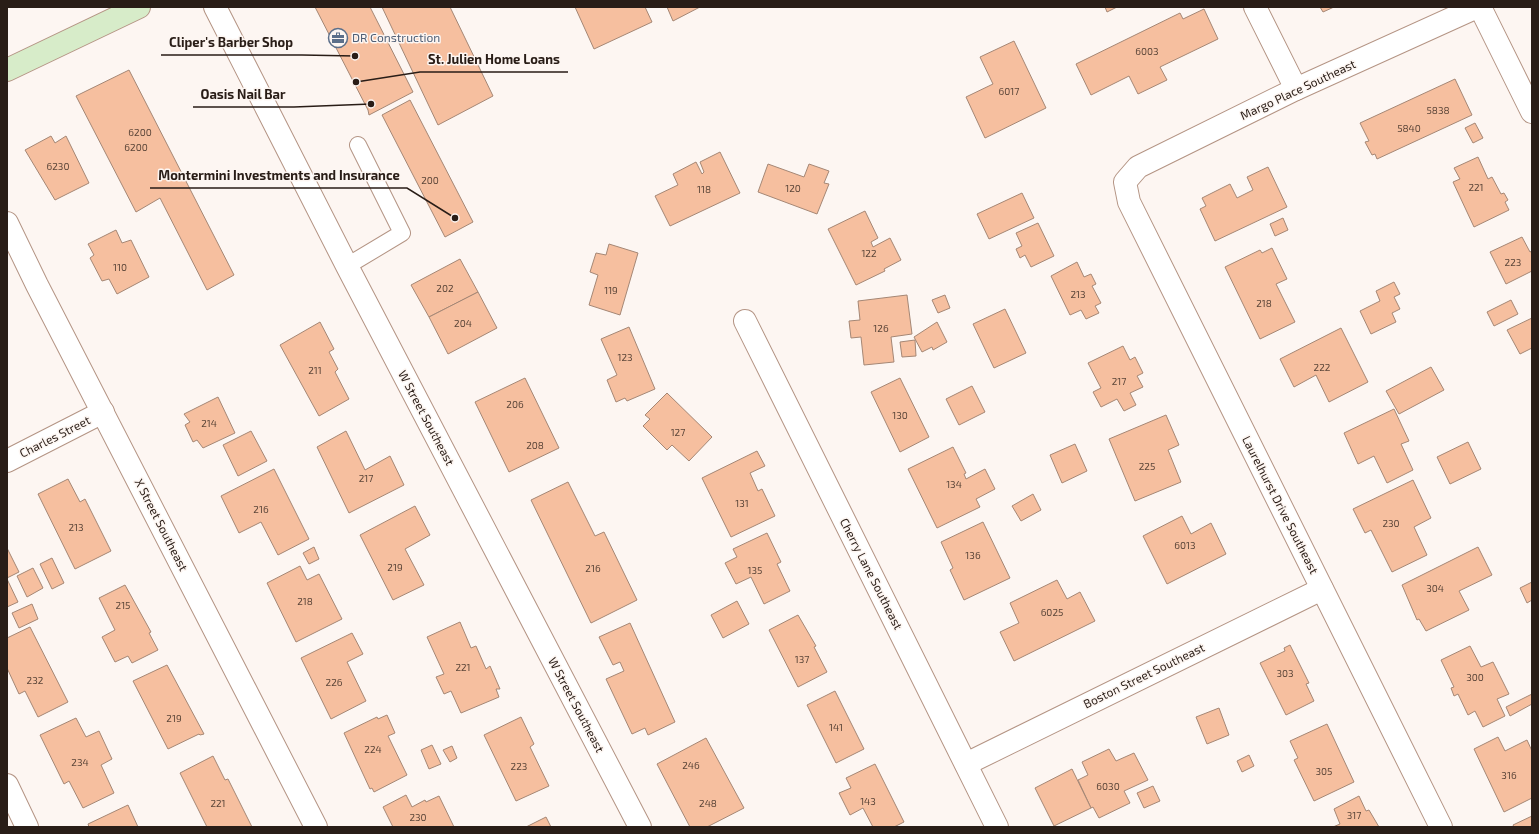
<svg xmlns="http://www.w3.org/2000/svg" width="1539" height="834" viewBox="0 0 1539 834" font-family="'Exo 2',sans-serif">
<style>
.building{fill:#f6bf9f;stroke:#a58775}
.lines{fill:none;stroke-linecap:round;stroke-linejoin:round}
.service-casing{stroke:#b49484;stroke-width:18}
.minor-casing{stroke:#b49484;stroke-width:24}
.tertiary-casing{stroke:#b49484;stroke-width:24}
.secondary-casing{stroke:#b49484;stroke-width:24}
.service{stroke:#fff;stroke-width:16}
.minor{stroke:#fff;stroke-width:22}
.tertiary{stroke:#fff;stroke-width:22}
.secondary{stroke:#d7ecc9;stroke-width:22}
.labels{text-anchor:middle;stroke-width:3;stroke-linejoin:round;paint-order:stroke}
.number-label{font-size:10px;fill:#5c4639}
.service-label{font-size:12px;fill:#4e5e75;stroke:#fdf6f2;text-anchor:start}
.street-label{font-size:12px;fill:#291d17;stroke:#fdf6f2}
.leader{fill:none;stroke:#291d17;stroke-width:1.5}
.callout-dot{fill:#291d17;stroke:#fdf6f2;stroke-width:1.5}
.callout-label{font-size:13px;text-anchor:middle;font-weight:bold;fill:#291d17;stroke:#fdf6f2;stroke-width:3;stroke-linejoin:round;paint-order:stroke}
</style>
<rect width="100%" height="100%" fill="#fdf6f2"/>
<!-- building -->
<g class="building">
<path d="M 315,7 L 370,7 L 413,92 L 369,115 L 368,110 Z"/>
<path d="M 382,7 L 450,7 L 493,96 L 438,125 Z"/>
<path d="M 575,7 L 645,7 L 652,22 L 594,49 Z"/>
<path d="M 667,7 L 700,7 L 673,21 Z"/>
<path d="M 1105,7 L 1117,7 L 1107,12 Z"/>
<path d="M 1320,7 L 1334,7 L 1323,12 Z"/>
<path d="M 1204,9 L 1218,39 L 1160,67 L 1167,80 L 1138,94 L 1129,76 L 1091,95 L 1076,64 L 1180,13 L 1183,19 Z"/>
<path d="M 1014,41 L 1046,108 L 985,138 L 966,97 L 993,84 L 980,57 Z"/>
<path d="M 129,70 L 234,275 L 207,290 L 160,198 L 136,212 L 76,96 Z"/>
<path d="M 1455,79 L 1472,115 L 1377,159 L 1375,154 L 1372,155 L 1365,142 L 1369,141 L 1360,123 Z"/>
<path d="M 410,100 L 473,222 L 445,237 L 382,115 Z"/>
<path d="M 1475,123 L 1483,138 L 1473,143 L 1465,128 Z"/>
<path d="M 51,136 L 55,143 L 66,136 L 89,183 L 55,200 L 25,150 Z"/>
<path d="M 720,152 L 740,193 L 670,226 L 655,196 L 678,185 L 673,174 L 696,162 L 702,174 L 704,172 L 700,162 Z"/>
<path d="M 1478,157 L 1488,179 L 1492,177 L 1501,194 L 1504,193 L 1508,200 L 1505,202 L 1509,210 L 1474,227 L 1453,182 L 1460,179 L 1454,168 Z"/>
<path d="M 768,164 L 804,177 L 809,164 L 829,171 L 824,183 L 829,184 L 817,214 L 758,192 Z"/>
<path d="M 1268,167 L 1287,207 L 1215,241 L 1200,209 L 1206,206 L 1202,198 L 1230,184 L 1237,198 L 1253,190 L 1247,177 Z"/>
<path d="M 1022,193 L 1034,218 L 989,239 L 977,214 Z"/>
<path d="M 865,211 L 878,238 L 871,242 L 873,247 L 890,238 L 901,260 L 884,269 L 885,271 L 856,285 L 828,229 Z"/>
<path d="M 1283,218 L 1288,230 L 1275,236 L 1270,224 Z"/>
<path d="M 1038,223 L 1054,256 L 1031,267 L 1025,255 L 1020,258 L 1016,249 L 1022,246 L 1016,233 Z"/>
<path d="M 116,230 L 122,243 L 131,240 L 149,277 L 117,294 L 109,279 L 102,281 L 90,258 L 94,255 L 88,244 Z"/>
<path d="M 1522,237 L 1530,252 L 1532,251 L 1532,271 L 1506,284 L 1490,252 Z"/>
<path d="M 609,244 L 638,253 L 620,315 L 589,305 L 598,275 L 590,272 L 596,253 L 606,255 Z"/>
<path d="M 1272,248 L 1287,279 L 1276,284 L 1295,322 L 1260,339 L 1225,267 L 1260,250 L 1262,253 Z"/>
<path d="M 460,259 L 478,292 L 429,317 L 411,285 Z"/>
<path d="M 1077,262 L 1084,277 L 1091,274 L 1096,284 L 1092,286 L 1101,303 L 1095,306 L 1099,313 L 1086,319 L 1081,310 L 1070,315 L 1051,276 Z"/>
<path d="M 1394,282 L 1400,294 L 1394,297 L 1400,309 L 1392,313 L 1396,322 L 1371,334 L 1360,311 L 1380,301 L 1376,291 Z"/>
<path d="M 478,292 L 497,328 L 448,354 L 429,317 Z"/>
<path d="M 907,295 L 912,334 L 891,337 L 894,362 L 864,365 L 861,337 L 851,338 L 849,321 L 860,320 L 858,301 Z"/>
<path d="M 945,295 L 950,308 L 938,313 L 932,300 Z"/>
<path d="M 1511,300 L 1518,314 L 1494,326 L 1487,312 Z"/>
<path d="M 1005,309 L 1026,353 L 994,368 L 973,324 Z"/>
<path d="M 1532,318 L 1532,348 L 1520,354 L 1507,330 Z"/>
<path d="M 320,322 L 334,349 L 329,352 L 338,369 L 335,372 L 349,399 L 319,416 L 280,345 Z"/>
<path d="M 937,322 L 947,342 L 933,350 L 932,347 L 922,352 L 914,337 Z"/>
<path d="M 629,327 L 655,389 L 627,401 L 625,398 L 616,402 L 607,380 L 617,375 L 601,339 Z"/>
<path d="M 1341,328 L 1368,382 L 1329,402 L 1316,375 L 1294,387 L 1280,359 Z"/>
<path d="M 915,340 L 916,356 L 902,357 L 900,342 Z"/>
<path d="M 1123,346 L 1130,360 L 1135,357 L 1143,373 L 1137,376 L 1143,387 L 1130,393 L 1136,405 L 1124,411 L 1117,399 L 1101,407 L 1093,392 L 1101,388 L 1088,363 Z"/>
<path d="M 1431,367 L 1444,390 L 1399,414 L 1386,391 Z"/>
<path d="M 525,378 L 559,448 L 509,472 L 475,402 Z"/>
<path d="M 900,378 L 929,437 L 900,452 L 871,392 Z"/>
<path d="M 972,386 L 985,412 L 959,425 L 946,399 Z"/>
<path d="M 667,393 L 712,437 L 689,461 L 672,445 L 667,450 L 643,426 L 650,419 L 645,415 Z"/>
<path d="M 218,397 L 235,433 L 203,448 L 197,440 L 193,442 L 185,425 L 190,422 L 184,414 Z"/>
<path d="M 1394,409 L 1409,441 L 1401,444 L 1413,470 L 1387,483 L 1374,456 L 1358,464 L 1344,433 Z"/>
<path d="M 1166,415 L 1179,445 L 1168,450 L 1181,482 L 1135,501 L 1109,439 Z"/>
<path d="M 251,431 L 267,461 L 238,476 L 223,445 Z"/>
<path d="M 346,431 L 365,470 L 390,456 L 404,485 L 349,513 L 317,447 Z"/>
<path d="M 1468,442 L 1481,469 L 1450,484 L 1437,457 Z"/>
<path d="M 1075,444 L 1087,471 L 1062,483 L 1050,455 Z"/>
<path d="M 953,447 L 966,473 L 964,474 L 966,479 L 985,469 L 995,489 L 976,499 L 980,507 L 937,528 L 908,469 Z"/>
<path d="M 757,451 L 765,466 L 750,473 L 758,491 L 762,489 L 775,516 L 731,537 L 702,478 Z"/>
<path d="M 274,469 L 309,539 L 278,555 L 261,522 L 239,533 L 221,496 Z"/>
<path d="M 68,479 L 80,502 L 85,499 L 111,551 L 75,569 L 38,494 Z"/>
<path d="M 1413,480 L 1431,518 L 1414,527 L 1427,555 L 1392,572 L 1371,530 L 1365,533 L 1353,509 Z"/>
<path d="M 568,482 L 595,536 L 604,532 L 637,600 L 591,623 L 531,500 Z"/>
<path d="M 1033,494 L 1041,510 L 1021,521 L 1012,506 Z"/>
<path d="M 415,506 L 430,535 L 405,549 L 424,585 L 393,600 L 360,535 Z"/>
<path d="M 1182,516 L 1191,534 L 1211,523 L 1226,554 L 1167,584 L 1143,536 Z"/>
<path d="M 983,522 L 1010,578 L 964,600 L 950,570 L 953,568 L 941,542 Z"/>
<path d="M 767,533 L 781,562 L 777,564 L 790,591 L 764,604 L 751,577 L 736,584 L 725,563 L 737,557 L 733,549 Z"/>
<path d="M 314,547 L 319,559 L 309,564 L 303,553 Z"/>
<path d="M 1478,547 L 1492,575 L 1459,591 L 1469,610 L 1426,631 L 1419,619 L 1417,620 L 1402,585 Z"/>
<path d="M 7,548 L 19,572 L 7,578 Z"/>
<path d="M 52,558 L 64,583 L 52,589 L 40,564 Z"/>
<path d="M 300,566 L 307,580 L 319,574 L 342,619 L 296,642 L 267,583 Z"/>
<path d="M 33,568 L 43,588 L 27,597 L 17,576 Z"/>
<path d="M 7,579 L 18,602 L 7,607 Z"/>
<path d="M 1057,580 L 1067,599 L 1080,592 L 1095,621 L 1014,661 L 1000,632 L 1019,623 L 1010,603 Z"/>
<path d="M 1532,582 L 1532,600 L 1527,603 L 1520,588 Z"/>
<path d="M 125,585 L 151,632 L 149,633 L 158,650 L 132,663 L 128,656 L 115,662 L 102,637 L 115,630 L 99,598 Z"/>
<path d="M 737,601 L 749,624 L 723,638 L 711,615 Z"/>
<path d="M 32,604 L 38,619 L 19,628 L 12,613 Z"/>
<path d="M 798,615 L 816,646 L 814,647 L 827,672 L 798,687 L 769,630 Z"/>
<path d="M 460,622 L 471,648 L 476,646 L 486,669 L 490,666 L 500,689 L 496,689 L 499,697 L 461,713 L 451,691 L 444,694 L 436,677 L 444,674 L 427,637 Z"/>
<path d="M 630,623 L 675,722 L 648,735 L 645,728 L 632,734 L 606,679 L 624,671 L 620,662 L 613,665 L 599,637 Z"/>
<path d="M 30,627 L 68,702 L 38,717 L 25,691 L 19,694 L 7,668 L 7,638 Z"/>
<path d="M 352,633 L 363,654 L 347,662 L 366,701 L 331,719 L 301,658 Z"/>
<path d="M 1290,645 L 1309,683 L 1306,684 L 1314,701 L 1286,715 L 1260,663 L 1285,651 L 1284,648 Z"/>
<path d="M 1470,646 L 1481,667 L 1493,662 L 1509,694 L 1497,699 L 1505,716 L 1483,727 L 1475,711 L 1468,715 L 1458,694 L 1454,696 L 1451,688 L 1454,687 L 1441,660 Z"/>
<path d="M 167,665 L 204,734 L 200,735 L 199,734 L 168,749 L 133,681 Z"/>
<path d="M 835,691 L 864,749 L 836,763 L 807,705 Z"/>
<path d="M 1532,694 L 1532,704 L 1510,716 L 1506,707 Z"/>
<path d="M 1219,708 L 1229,735 L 1207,744 L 1196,717 Z"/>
<path d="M 387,715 L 395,733 L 388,736 L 407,775 L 374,792 L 372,788 L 370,789 L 344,733 L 377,717 L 378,719 Z"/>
<path d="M 521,717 L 534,744 L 530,747 L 549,786 L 516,801 L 484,735 Z"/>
<path d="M 76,718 L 86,737 L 99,731 L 112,759 L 101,765 L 114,793 L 83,808 L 69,781 L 64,784 L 40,735 Z"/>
<path d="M 1327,724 L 1354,782 L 1314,801 L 1294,760 L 1298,758 L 1290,741 Z"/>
<path d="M 1498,737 L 1505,751 L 1527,740 L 1532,751 L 1532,798 L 1504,812 L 1474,749 Z"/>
<path d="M 706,738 L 744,808 L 707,827 L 690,827 L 657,764 Z"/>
<path d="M 432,745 L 441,764 L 429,769 L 421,750 Z"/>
<path d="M 452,746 L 457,758 L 450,762 L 443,750 Z"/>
<path d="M 1109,749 L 1116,761 L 1134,753 L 1148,780 L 1124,791 L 1130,803 L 1099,818 L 1093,807 L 1091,808 L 1078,780 L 1088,775 L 1082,762 Z"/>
<path d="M 1249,755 L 1254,766 L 1242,772 L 1237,761 Z"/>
<path d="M 213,756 L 225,780 L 228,779 L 252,827 L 207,827 L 180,773 Z"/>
<path d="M 875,764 L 904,822 L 894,827 L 873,827 L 863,808 L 850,815 L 839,793 L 851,788 L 846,778 Z"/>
<path d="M 1072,769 L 1091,808 L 1054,826 L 1035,788 Z"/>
<path d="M 1153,786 L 1160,801 L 1144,808 L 1137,793 Z"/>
<path d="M 406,795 L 412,807 L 425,800 L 426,802 L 439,796 L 454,827 L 393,827 L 383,807 Z"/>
<path d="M 1359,796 L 1366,811 L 1369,810 L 1379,827 L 1333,827 L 1340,824 L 1334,809 Z"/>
<path d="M 128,805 L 138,827 L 89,827 L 88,824 Z"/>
<path d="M 1532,816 L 1532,827 L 1514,827 L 1513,825 Z"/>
<path d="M 546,817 L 551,827 L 526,827 Z"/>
</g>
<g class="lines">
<defs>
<path id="service" d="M 347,266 L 402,233 L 358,145"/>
<g id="minor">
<path d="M 215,7 L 347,266 L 640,827"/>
<path d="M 1255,7 L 1296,89"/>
<path d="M 1480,7 L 1532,112"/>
<path d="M 745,321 L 997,827"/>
<path d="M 7,461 L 103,412"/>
<path d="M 966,764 L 1322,589"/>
<path d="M 7,785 L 27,827"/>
<path d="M 1441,827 L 1129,202 L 1125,182 L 1138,167 L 1296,89 L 1477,7"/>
</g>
<path id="tertiary" d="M 7,223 L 37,285 L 316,827"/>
<path id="secondary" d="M 7,70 L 139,7"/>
</defs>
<!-- service casing -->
<use href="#service" class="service-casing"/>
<!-- minor casing -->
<use href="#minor" class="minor-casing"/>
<!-- tertiary casing -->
<use href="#tertiary" class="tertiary-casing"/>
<!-- secondary casing -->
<use href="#secondary" class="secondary-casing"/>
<!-- service -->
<use href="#service" class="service"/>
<!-- minor -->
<use href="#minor" class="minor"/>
<!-- tertiary -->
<use href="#tertiary" class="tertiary"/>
<!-- secondary -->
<use href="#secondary" class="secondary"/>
</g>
<!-- icons -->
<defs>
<symbol id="office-ring" viewBox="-11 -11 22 22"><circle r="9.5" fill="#fdf6f2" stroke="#5c6f8a" stroke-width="1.5"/><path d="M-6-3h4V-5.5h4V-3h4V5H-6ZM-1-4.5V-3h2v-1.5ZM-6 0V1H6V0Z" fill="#5c6f8a"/></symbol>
</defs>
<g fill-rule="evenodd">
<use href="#office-ring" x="327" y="27" width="22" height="22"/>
</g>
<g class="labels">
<!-- number labels -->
<g class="number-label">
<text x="1147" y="55">6003</text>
<text x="1009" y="95">6017</text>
<text x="1438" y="114">5838</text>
<text x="1409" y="132">5840</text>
<text x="140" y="136">6200</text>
<text x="136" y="151">6200</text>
<text x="58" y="170">6230</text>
<text x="430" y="184">200</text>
<text x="1476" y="191">221</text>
<text x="793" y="192">120</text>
<text x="704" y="193">118</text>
<text x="869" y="257">122</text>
<text x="1513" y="266">223</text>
<text x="120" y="271">110</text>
<text x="445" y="292">202</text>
<text x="611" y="294">119</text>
<text x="1078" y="298">213</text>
<text x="1264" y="307">218</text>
<text x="463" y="327">204</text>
<text x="881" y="332">126</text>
<text x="625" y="361">123</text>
<text x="1322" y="371">222</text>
<text x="315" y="374">211</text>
<text x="1119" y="385">217</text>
<text x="515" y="408">206</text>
<text x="900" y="419">130</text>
<text x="209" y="427">214</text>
<text x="678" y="436">127</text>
<text x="535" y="449">208</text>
<text x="1147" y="470">225</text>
<text x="366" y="482">217</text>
<text x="954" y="488">134</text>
<text x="742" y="507">131</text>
<text x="261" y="513">216</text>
<text x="1391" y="527">230</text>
<text x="76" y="531">213</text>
<text x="1185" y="549">6013</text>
<text x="973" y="559">136</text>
<text x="395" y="571">219</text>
<text x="593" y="572">216</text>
<text x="755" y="574">135</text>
<text x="1435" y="592">304</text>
<text x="305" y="605">218</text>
<text x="123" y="609">215</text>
<text x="1052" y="616">6025</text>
<text x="802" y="663">137</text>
<text x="463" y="671">221</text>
<text x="1285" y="677">303</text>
<text x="1475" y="681">300</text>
<text x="35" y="684">232</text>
<text x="334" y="686">226</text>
<text x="174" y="722">219</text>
<text x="836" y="731">141</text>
<text x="373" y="753">224</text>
<text x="80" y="766">234</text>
<text x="691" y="769">246</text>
<text x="519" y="770">223</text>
<text x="1324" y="775">305</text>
<text x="1509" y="779">316</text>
<text x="1108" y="790">6030</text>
<text x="868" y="805">143</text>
<text x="218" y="807">221</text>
<text x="708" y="807">248</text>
<text x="1354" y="819">317</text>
<text x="418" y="821">230</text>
</g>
<!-- service labels -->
<g class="service-label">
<text x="352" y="42">DR Construction</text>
</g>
<!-- street labels -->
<g class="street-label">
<text transform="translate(1298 90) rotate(-25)" y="4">Margo Place Southeast</text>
<text transform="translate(426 418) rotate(62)" y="4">W Street Southeast</text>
<text transform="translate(55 437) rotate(-27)" y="4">Charles Street</text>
<text transform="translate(1280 505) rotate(63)" y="4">Laurelhurst Drive Southeast</text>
<text transform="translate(161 525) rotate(63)" y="4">X Street Southeast</text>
<text transform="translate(871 574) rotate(63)" y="4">Cherry Lane Southeast</text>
<text transform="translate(1144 676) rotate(-26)" y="4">Boston Street Southeast</text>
<text transform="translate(576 705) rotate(62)" y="4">W Street Southeast</text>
</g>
</g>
<!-- callouts -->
<path class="leader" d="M355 56L302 55H161M356 82L420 72H568M371 104L294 107H193M455 218L407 188H150"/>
<g class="callout-dot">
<circle cx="355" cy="56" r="4"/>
<circle cx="356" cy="82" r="4"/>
<circle cx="371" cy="104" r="4"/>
<circle cx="455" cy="218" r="4"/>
</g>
<g class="callout-label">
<text x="231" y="47">Cliper's Barber Shop</text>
<text x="494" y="64">St. Julien Home Loans</text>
<text x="243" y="99">Oasis Nail Bar</text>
<text x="279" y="180">Montermini Investments and Insurance</text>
</g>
<!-- border -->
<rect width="1539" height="834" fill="none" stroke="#291d17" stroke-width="16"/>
</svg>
